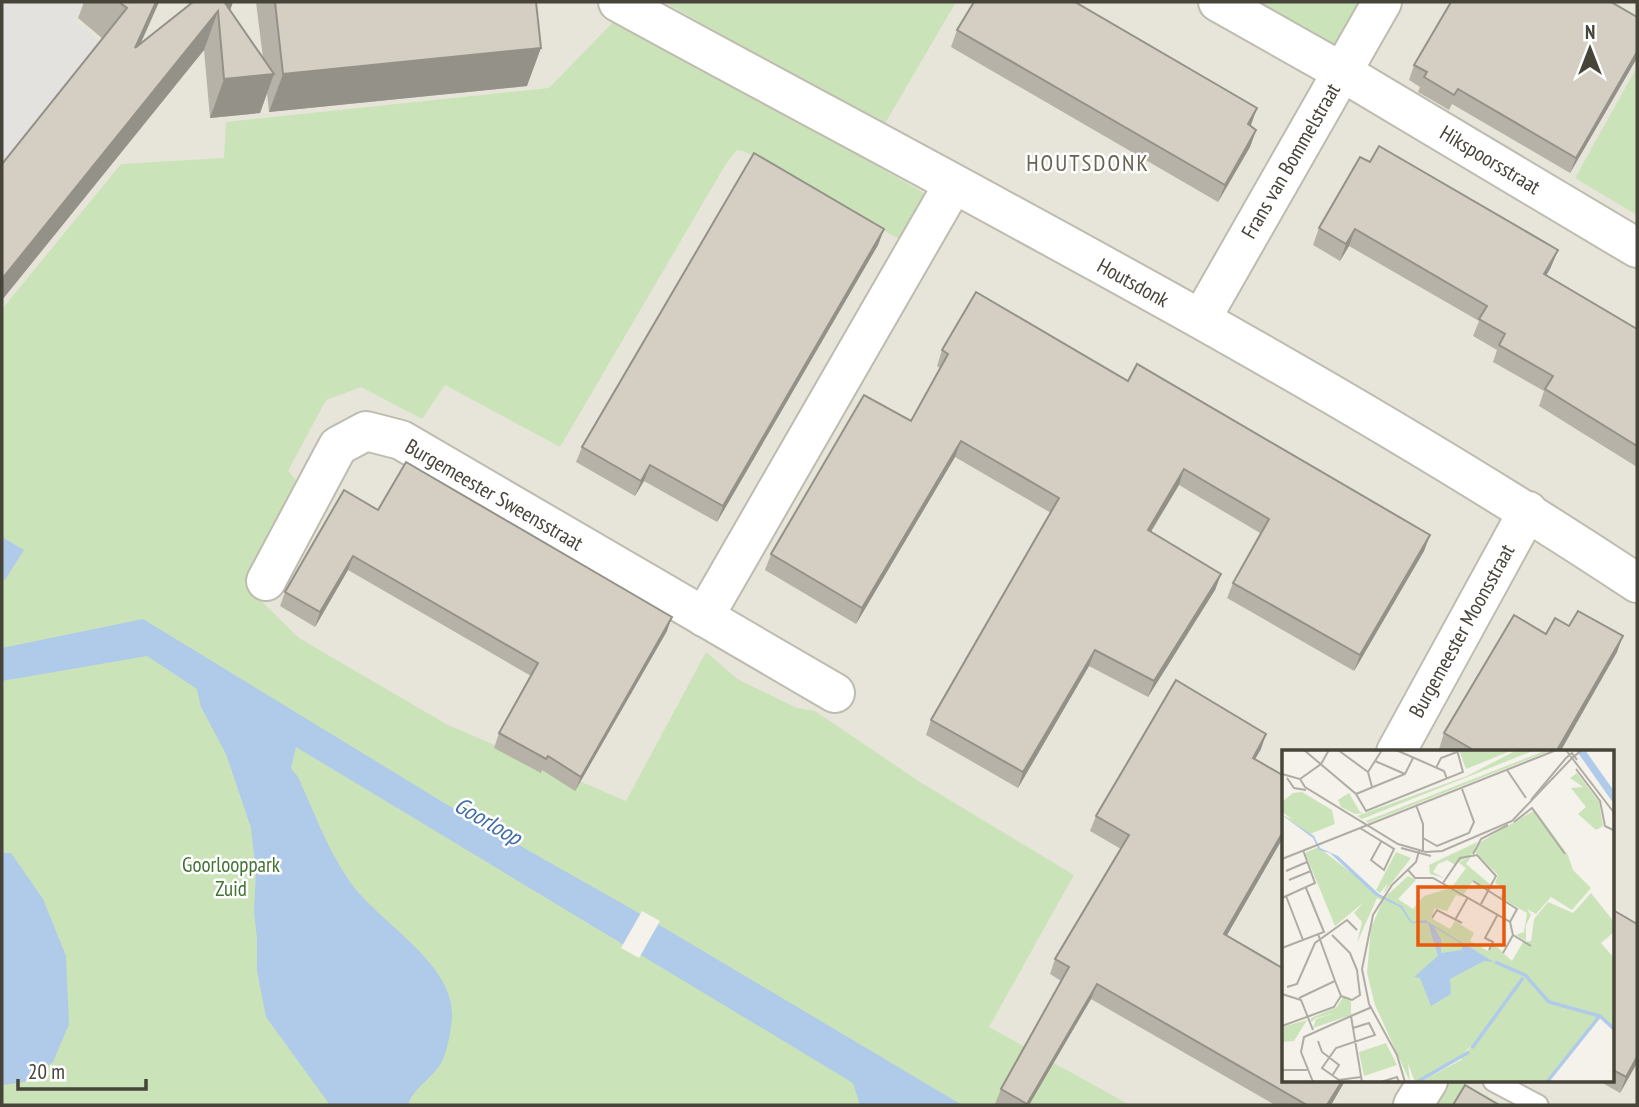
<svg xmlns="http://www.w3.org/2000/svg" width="1639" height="1107" viewBox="0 0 1639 1107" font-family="'PT Sans Narrow',sans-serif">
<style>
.residential{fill:#e7e5da;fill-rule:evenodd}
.green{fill:#cbe3b9}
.parking{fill:#e3e2df}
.water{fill:#b0cae9}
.pier{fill:#f4f2eb}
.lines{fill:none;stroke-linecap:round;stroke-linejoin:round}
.lane-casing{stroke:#bebbaf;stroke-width:23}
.street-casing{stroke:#bebbaf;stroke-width:42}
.lane{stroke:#fff;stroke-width:19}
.street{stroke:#fff;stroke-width:38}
.wall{fill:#b6b2a7}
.shaded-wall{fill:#949188}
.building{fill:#d4cfc2;stroke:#949188;stroke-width:2}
.labels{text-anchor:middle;stroke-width:5;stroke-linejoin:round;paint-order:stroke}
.street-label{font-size:21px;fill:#47443a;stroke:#fff}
.park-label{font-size:21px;fill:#437333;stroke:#fff}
.neighbourhood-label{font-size:23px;letter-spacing:2px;fill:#696352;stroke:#fff}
.water-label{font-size:23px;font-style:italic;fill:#3f6da7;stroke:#fff}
.inset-river{fill:none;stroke:#b0cae9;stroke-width:3.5}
.inset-road{fill:none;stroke:#afaca4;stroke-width:2}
.view{fill:#e8590c;fill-opacity:0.15;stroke:#e8590c;stroke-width:3.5}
.inset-edge{fill:none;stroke:#47443a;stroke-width:3.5}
</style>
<rect width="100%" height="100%" fill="#f4f2eb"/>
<!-- residential -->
<path class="residential" d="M 2,2 L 1637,2 L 1637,1105 L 1029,1105 L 2,496 ZM 1284,752 L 1613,752 L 1613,1081 L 1284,1081 Z"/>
<!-- green -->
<g class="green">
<path d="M 664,2 L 956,2 L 883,127 Z"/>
<path d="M 1254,2 L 1368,2 L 1340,50 Z"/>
<path d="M 619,16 L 936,200 L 909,245 L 767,163 L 743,151 L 737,150 L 727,162 L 560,447 L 445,385 L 422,419 L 361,387 L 326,400 L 288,471 L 302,487 L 244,584 L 299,638 L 446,724 L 626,801 L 706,652 L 739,680 L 797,708 L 815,711 L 920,782 L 1074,875 L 989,1027 L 1130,1105 L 2,1105 L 2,309 L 121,164 L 224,158 L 226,122 L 549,88 Z"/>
<path d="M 1637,67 L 1637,215 L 1575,178 Z"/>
<path d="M 1439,1081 L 1460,1081 L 1503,1105 L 1424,1105 Z"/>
</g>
<!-- parking -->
<path class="parking" d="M 2,2 L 88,2 L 74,21 L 107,49 L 2,181 Z"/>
<!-- water -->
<g class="water">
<path d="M 2,537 L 24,550 L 5,580 L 2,578 Z"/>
<path d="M 143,619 L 446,804 L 646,917 L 962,1105 L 860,1105 L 853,1083 L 296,747 L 291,768 L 298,777 C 315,814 329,854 354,887 C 382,924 455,965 452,1017 C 451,1029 448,1048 443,1059 C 436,1077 414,1086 408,1105 L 330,1105 L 266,1017 L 257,971 L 257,938 L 254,912 L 256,872 L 251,828 L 226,754 L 201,707 L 197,689 L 147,656 L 2,681 L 2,648 Z"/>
<path d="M 2,853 L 11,853 L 43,899 L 66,956 L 69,1024 L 53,1062 L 24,1082 L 2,1085 Z"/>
</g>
<!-- pier -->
<path class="pier" d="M 642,911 L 660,921 L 639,958 L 621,948 Z"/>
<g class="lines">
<defs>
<path id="lane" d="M 1493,1081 L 1538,1105"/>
<g id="street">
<path d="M 618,2 C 960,189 1312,368 1637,583"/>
<path d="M 1218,2 L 1342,72 L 1637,248"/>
<path d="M 1201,319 L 1382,2"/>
<path d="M 266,581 L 338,446 L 366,431 L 401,440 L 835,693"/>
<path d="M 704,617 L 953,185"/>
<path d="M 1396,752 L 1528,511"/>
<path d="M 1413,1105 L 1428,1081"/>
</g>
</defs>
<!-- lane casing -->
<use href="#lane" class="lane-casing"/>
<!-- street casing -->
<use href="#street" class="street-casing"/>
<!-- lane -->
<use href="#lane" class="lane"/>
<!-- street -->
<use href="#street" class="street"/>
</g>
<!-- wall -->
<g class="wall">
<path d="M 84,2 L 159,2 L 140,45 L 233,2 L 230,10 L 263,58 L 256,2 L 536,2 L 527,86 L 269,112 L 267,93 L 260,113 L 210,118 L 204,50 L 2,300 L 103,39 L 78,18 Z"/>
<path d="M 1637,17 L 1637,58 L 1570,173 L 1452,104 L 1449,110 L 1418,92 L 1420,87 L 1409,80 L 1414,65 Z"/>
<path d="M 957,30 L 1250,125 L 1256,130 L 1250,147 L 1218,202 L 951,47 Z"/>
<path d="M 1360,157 L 1551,267 L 1546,276 L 1637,329 L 1637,467 L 1539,406 L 1544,391 L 1493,362 L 1497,350 L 1473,336 L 1479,321 L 1349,246 L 1340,261 L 1313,245 L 1319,228 Z"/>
<path d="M 884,229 L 878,245 L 717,522 L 644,481 L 635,496 L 576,462 L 582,447 Z"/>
<path d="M 942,350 L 1128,381 L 1430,535 L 1424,551 L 1354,671 L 1227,598 L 1233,583 L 1260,533 L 1179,485 L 1151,532 L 1221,574 L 1215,590 L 1148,697 L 1089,666 L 1018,788 L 926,735 L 931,720 L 1051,513 L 955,457 L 856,624 L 765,570 L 771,554 L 911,421 L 940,368 L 937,366 Z"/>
<path d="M 378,510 L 667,631 L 575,791 L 542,770 L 541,773 L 494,748 L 499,733 L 531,676 L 348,570 L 315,627 L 280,606 L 285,592 Z"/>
<path d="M 1546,634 L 1617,652 L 1560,752 L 1443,752 L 1439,749 L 1444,733 Z"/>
<path d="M 1261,749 L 1255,759 L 1284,836 L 1227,935 L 1284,1081 L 1345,1081 L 1331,1105 L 1275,1105 L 1091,999 L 1029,1105 L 997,1105 L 995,1104 L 1001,1089 L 1061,981 L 1050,974 L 1055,959 L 1121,849 L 1090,831 L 1096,816 Z"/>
<path d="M 1613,910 L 1637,924 L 1637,1063 L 1620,1093 L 1599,1081 L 1613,1081 Z"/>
</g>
<!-- shaded-wall -->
<g class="shaded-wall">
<path d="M 156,2 L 159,2 L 121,87 L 135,48 Z"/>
<path d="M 225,2 L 233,2 L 225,24 Z"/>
<path d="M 218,11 L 204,50 L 2,300 L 2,279 Z"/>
<path d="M 541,48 L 527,86 L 269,112 L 283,74 Z"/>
<path d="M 1637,52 L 1637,58 L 1570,173 L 1576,158 Z"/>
<path d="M 274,74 L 260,113 L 210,118 L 224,79 Z"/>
<path d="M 1257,108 L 1251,125 L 1241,141 L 1248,124 Z"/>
<path d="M 1256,130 L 1250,147 L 1218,202 L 1225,185 Z"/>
<path d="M 884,229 L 878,245 L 717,522 L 723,506 Z"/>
<path d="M 1355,229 L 1349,246 L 1340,261 L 1346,244 Z"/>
<path d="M 1558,250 L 1551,267 L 1537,291 L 1544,274 Z"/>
<path d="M 961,441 L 955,457 L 856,624 L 862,608 Z"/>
<path d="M 650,465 L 644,481 L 635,496 L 641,481 Z"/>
<path d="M 1184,469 L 1179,485 L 1142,546 L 1148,530 Z"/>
<path d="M 1430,535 L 1424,551 L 1354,671 L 1360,655 Z"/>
<path d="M 353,556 L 348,570 L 315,627 L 320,612 Z"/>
<path d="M 1221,574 L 1215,590 L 1148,697 L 1154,681 Z"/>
<path d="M 672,617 L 667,631 L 575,791 L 581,777 Z"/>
<path d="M 1623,636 L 1617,652 L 1560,752 L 1556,752 Z"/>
<path d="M 1095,650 L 1089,666 L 1018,788 L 1023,772 Z"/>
<path d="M 1266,734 L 1261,749 L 1247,773 L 1253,758 Z"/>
<path d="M 1284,830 L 1284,836 L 1219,949 L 1224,934 Z"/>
<path d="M 1097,984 L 1091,999 L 1029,1105 L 1026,1105 Z"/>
<path d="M 1637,1057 L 1637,1063 L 1620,1093 L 1626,1077 Z"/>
<path d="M 1342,1081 L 1345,1081 L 1331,1105 L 1327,1105 Z"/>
</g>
<!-- building -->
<g class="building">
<path d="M 119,2 L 156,2 L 135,48 L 193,2 L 225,2 L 225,3 L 274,74 L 224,79 L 218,11 L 2,279 L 2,164 L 127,8 Z"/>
<path d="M 275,2 L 536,2 L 541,48 L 283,74 Z"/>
<path d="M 974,2 L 1075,2 L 1257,108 L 1248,124 L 1256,130 L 1225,185 L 957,30 Z"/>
<path d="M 1451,2 L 1611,2 L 1637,17 L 1637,52 L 1576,158 L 1458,89 L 1454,95 L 1424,77 L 1427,72 L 1414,65 Z"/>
<path d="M 1379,146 L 1558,250 L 1544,274 L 1637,329 L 1637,446 L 1545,389 L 1553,376 L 1499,345 L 1505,334 L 1479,319 L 1487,306 L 1355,229 L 1346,244 L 1319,228 L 1360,157 L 1370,162 Z"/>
<path d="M 754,153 L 884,229 L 723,506 L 650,465 L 641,481 L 582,447 Z"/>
<path d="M 976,292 L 1128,381 L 1137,364 L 1430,535 L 1360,655 L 1233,583 L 1269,519 L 1184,469 L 1148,530 L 1221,574 L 1154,681 L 1095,650 L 1023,772 L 931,720 L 1059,498 L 961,441 L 862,608 L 771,554 L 864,395 L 911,421 L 948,354 L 942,350 Z"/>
<path d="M 406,462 L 672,617 L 581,777 L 548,756 L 546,759 L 499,733 L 538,663 L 353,556 L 320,612 L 285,592 L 344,490 L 378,510 Z"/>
<path d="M 1578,611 L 1623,636 L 1556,752 L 1477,752 L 1444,733 L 1514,615 L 1546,634 L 1555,618 L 1569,626 Z"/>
<path d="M 1176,680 L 1266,734 L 1253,758 L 1284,776 L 1284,830 L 1224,934 L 1284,969 L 1284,1081 L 1342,1081 L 1327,1105 L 1307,1105 L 1097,984 L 1027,1104 L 1001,1089 L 1069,967 L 1055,959 L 1129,835 L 1096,816 Z"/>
<path d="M 1613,910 L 1637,924 L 1637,1057 L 1626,1077 L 1613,1070 Z"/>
<path d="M 1465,1085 L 1499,1105 L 1453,1105 Z"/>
</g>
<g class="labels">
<!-- street labels -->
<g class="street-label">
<text transform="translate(1490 160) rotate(31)" y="7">Hikspoorsstraat</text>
<text transform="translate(1291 161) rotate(-60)" y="7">Frans van Bommelstraat</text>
<text transform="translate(1133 283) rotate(29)" y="7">Houtsdonk</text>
<text transform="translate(494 495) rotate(30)" y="7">Burgemeester Sweensstraat</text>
<text transform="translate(1462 631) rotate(-61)" y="7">Burgemeester Moonsstraat</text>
</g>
<!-- park labels -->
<g class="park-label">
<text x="231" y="872">Goorlooppark<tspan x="231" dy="24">Zuid</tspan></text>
</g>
<!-- neighbourhood labels -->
<g class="neighbourhood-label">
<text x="1088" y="171">HOUTSDONK</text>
</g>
<!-- water labels -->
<g class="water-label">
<text transform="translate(488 821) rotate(30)" y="8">Goorloop</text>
</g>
</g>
<!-- overview -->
<g transform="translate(1282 750)">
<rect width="332" height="332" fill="#f4f2eb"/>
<path d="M 177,0 L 231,0 L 184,19 ZM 235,0 L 253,0 L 80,69 L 75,66 L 185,26 ZM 265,0 L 270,0 L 86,73 L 84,71 ZM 295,23 L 317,52 L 321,76 L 314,80 L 296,64 L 304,57 L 289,38 L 301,37 L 288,28 ZM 20,42 L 50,60 L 53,74 L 28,84 L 0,65 L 10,69 L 0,62 L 0,52 L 11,43 ZM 67,43 L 78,62 L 82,63 L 73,64 L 59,57 L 56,50 ZM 253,60 L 286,105 L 291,120 L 309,138 L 290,160 L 269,147 L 254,164 L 245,159 L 249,165 L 244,175 L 244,191 L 234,185 L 242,182 L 245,163 L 218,147 L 223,139 L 213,133 L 216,125 L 193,102 L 197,93 ZM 195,92 L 191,103 L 173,115 L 165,110 L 156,114 L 151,122 L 162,128 L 148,124 L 147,115 ZM 36,97 L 102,148 L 126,126 L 134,130 L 116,149 L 131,159 L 142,146 L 168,138 L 185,148 L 174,145 L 165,161 L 153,158 L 149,168 L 168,179 L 173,171 L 192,183 L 188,191 L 206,201 L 211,193 L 230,211 L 241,192 L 249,191 L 252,169 L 266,152 L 291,163 L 309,143 L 332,172 L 332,182 L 319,193 L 332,208 L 332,280 L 318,266 L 265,332 L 138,332 L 179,310 L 190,295 L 175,310 L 133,332 L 126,314 L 128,332 L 93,255 L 85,223 L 89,178 L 101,150 L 95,148 L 75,193 L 80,172 L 72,163 L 82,152 L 53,176 L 23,103 ZM 114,102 L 129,108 L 101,144 L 106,133 L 98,143 L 94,140 ZM 190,105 L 184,114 L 209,135 L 206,140 L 191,131 L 182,144 L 170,137 L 184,118 L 177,113 ZM 61,247 L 69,251 L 69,265 L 31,278 L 34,269 L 53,263 L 34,268 L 29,272 L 29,268 L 55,257 ZM 25,270 L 12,291 L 0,292 L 0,277 ZM 104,293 L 115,315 L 82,326 L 77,302 Z" fill="#cbe3b9"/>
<path d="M 294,0 L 303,0 L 332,41 L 332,54 ZM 0,65 L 32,86 L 38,98 L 56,106 L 97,144 L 120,156 L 130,172 L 143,170 L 212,212 L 202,211 L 168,229 L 169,244 L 149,256 L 138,228 L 132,227 L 156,206 L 146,173 L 129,173 L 118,157 L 93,145 L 48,103 L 37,100 L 31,88 ZM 152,177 L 180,194 L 180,200 L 159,203 L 159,189 Z" fill="#b0cae9" fill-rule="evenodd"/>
<path class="inset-river" d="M 213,212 L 243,225 L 267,252 L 318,266 L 333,280M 190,298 L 241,228M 135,332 L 187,302M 265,332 L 317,267"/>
<path class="inset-road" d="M 22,0 L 74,44 L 84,61 L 181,22 L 175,0M 56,0 L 86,22 L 90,37M 114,0 L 162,21 L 165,29M 284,0 L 290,8 L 300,0M 93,11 L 123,24M 154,18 L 159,8 L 175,2M 294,19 L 318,51 L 323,76 L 333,81M 225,20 L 244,48M 86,22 L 100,0M 0,24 L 18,29 L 23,37 L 116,94 L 144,102 L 160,101 L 230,71 L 290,8 L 333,64M 5,28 L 12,38 L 24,40M 18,29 L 39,14 L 47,0M 74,44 L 123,24 L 131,8M 249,50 L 284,8 L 290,3 L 295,10M 134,55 L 141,74 L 141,101M 232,72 L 250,58 L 283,104M 78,78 L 112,99 L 102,120 L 89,110 L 99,92M 141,88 L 155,96 L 187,83 L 192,72 L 180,39M 119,98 L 149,106M 191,104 L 199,89 L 226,75M 0,109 L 272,1M 126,120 L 133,128 L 151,128 L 228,172 L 231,185 L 221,203M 4,121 L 25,112M 7,130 L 29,121M 191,131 L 235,159 L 228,172M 161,133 L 178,108 L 195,105 L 214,126 L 199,154M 4,146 L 21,190M 0,148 L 33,133 L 21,100M 150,168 L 155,160 L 180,173M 173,170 L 186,147M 50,185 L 68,203 L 75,220 L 78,245 L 70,250 L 59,246M 231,185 L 249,196M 0,198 L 42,182 L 24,138M 207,200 L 211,192 L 203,188 L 216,164M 5,237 L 15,234 L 33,193 L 65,170 L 75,180M 0,244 L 19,250 L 31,280M 17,248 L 53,231 L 36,184M 69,266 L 90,257M 0,276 L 52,257 L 59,246 L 53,231M 71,278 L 87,273 L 93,285 L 54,298 L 40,318 L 57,330 L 79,327M 36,291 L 40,302 L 57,315 L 50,326M 0,320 L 25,320M 31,332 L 19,302 L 22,287 L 69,266 L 80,332M 99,332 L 115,327 L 117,332M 123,332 L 115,305 L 87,254 L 80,219 L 91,165 L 110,135 L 134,112 L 137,101"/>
<path class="view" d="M 136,137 L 222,137 L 222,195 L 136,195 Z"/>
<rect width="332" height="332" class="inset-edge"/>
</g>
<!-- border -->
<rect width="1639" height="1107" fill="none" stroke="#47443a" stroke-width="7"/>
<!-- north arrow -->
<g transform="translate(1590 49)" stroke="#ffffff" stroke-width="5" paint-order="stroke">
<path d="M0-5L12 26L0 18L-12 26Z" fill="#47443a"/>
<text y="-10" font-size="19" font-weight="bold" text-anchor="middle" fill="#47443a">N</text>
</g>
<!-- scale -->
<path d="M18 1079v10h128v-10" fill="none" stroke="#47443a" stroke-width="3.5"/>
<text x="28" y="1079" font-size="21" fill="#47443a" stroke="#ffffff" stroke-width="5" paint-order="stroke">20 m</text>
</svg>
